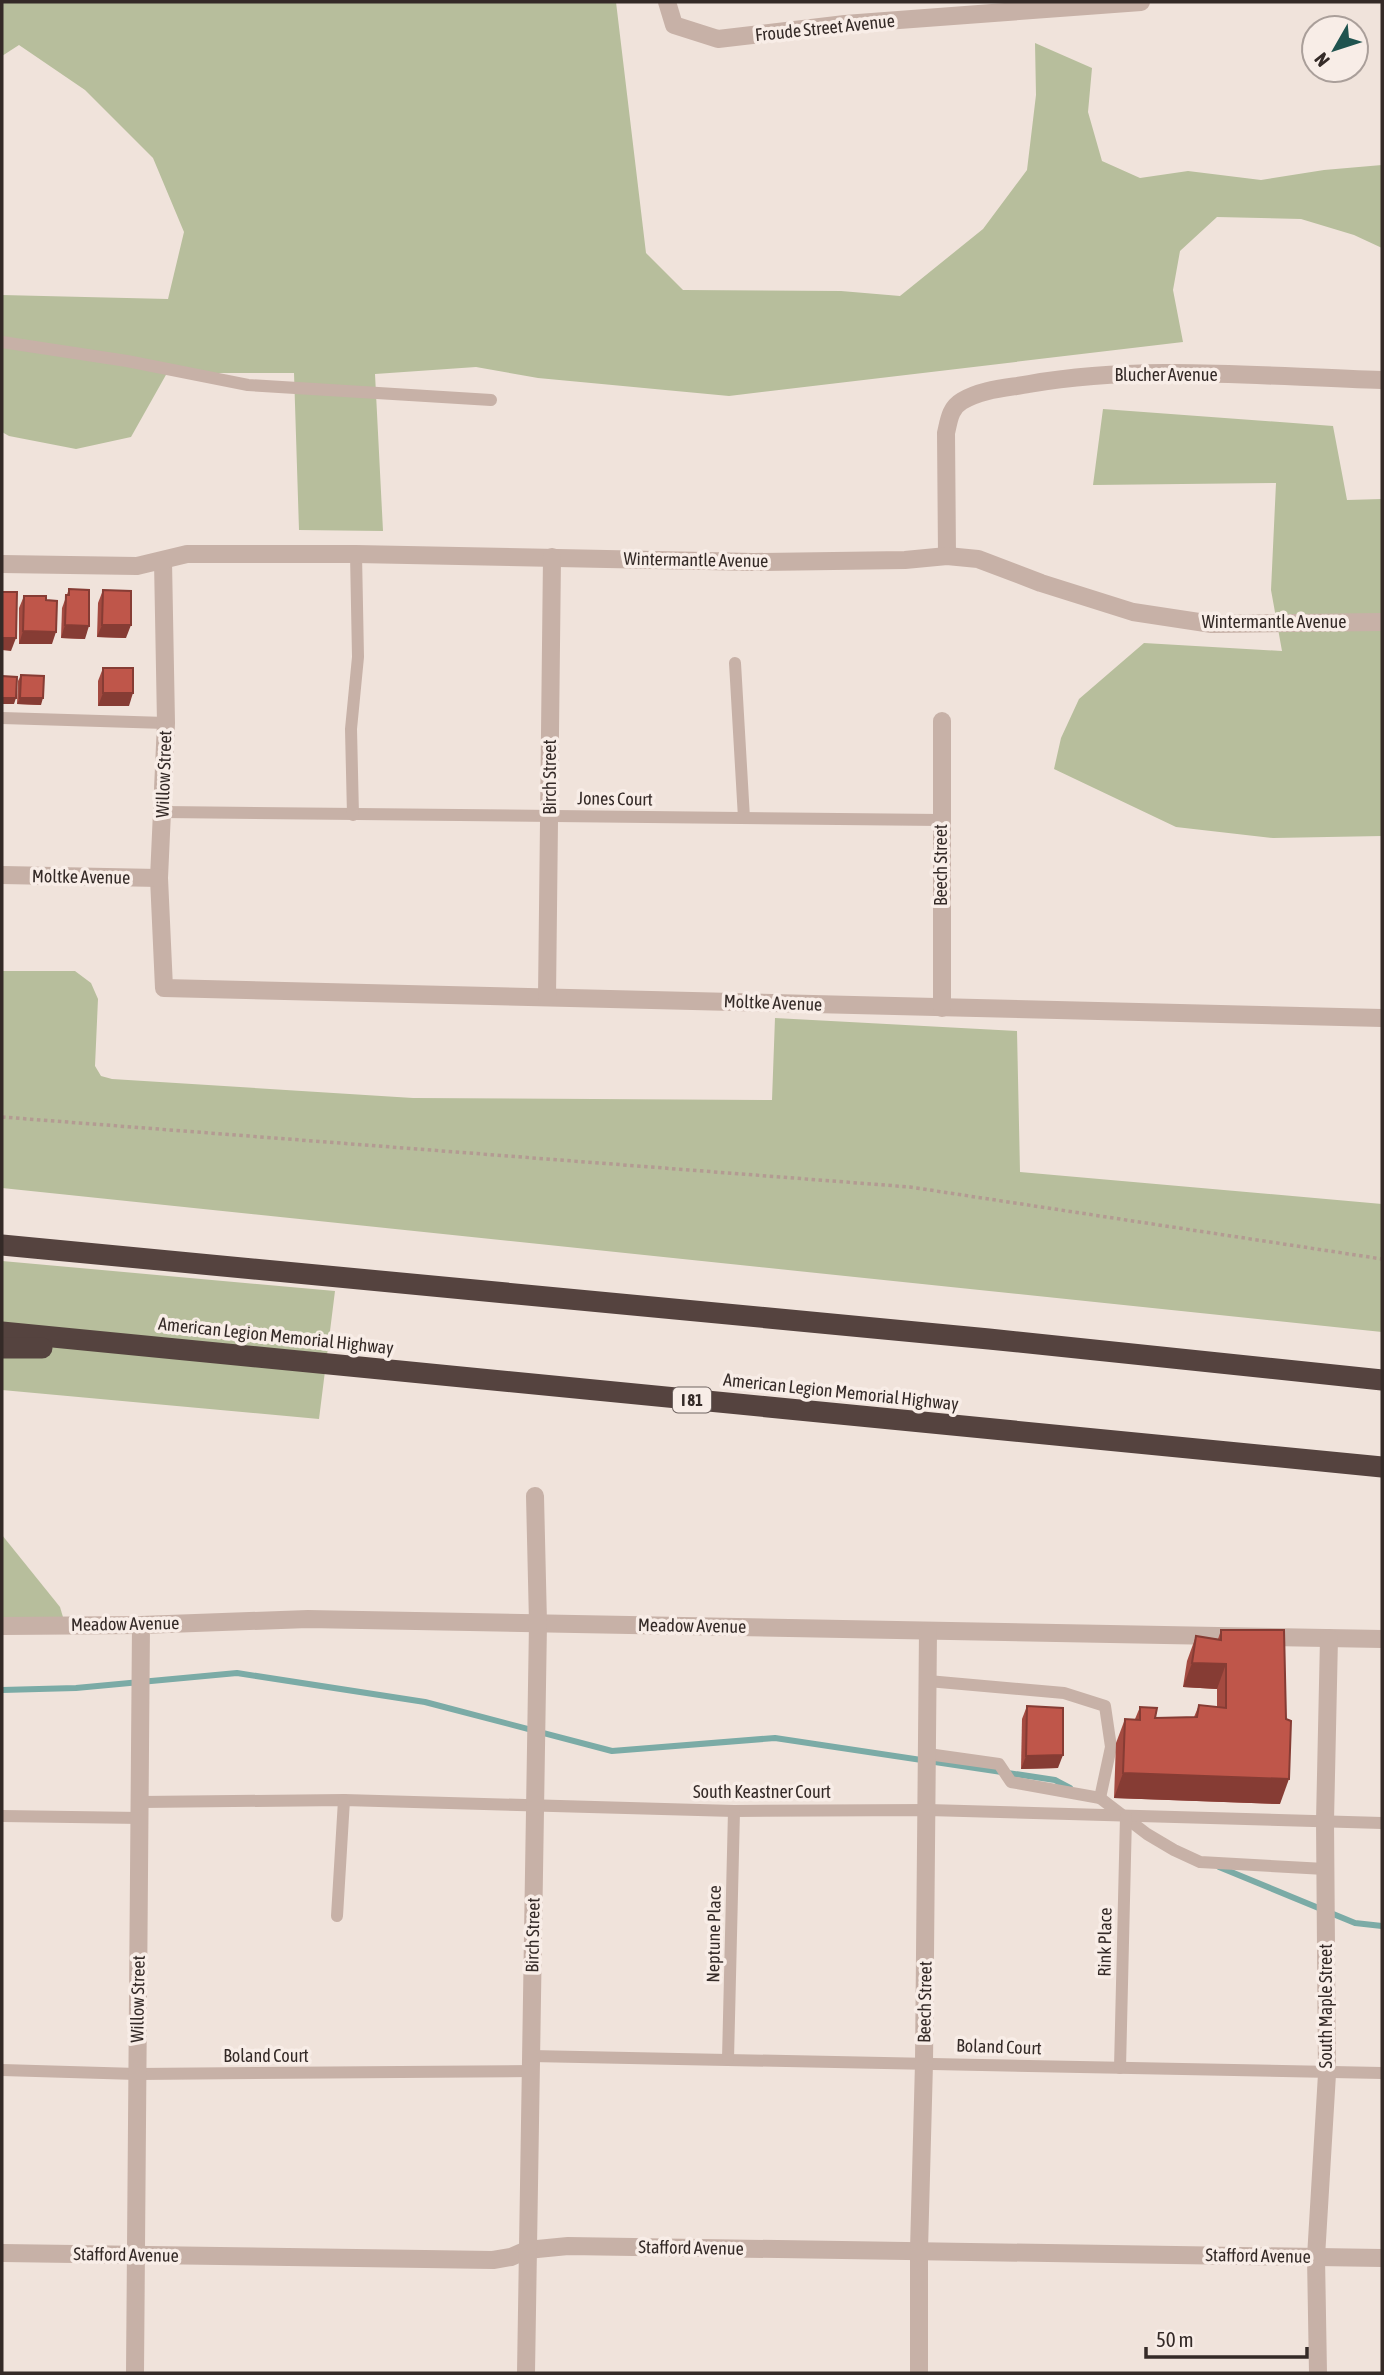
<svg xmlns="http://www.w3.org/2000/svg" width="1384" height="2375" viewBox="0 0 1384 2375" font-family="'Asap Condensed',sans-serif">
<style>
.green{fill:#b7be9c}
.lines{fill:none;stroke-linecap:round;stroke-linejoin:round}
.stream{stroke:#7baba6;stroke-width:6}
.path{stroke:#b39b92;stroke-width:3.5;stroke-dasharray:3.5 3.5;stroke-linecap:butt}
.lane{stroke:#c7b1a7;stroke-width:12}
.street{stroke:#c7b1a7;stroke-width:18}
.highway{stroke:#55433f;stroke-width:21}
.wall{fill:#a44a40}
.shaded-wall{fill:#863c34}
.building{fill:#bf564a;stroke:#863c34;stroke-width:2}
.labels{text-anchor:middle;stroke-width:7;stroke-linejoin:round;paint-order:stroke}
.shield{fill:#f8ede7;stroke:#6f6461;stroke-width:2}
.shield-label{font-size:16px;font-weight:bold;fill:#342a27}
.street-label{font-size:18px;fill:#342a27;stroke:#f8ede7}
</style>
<rect width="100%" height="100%" fill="#f0e3db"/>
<!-- green -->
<g class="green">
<path d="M 2,2 L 616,2 L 646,253 L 683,290 L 841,291 L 900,296 L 983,229 L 1027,170 L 1036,95 L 1035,43 L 1092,68 L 1088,112 L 1102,161 L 1140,178 L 1188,171 L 1261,180 L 1324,170 L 1382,165 L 1382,248 L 1354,235 L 1301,219 L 1217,217 L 1180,251 L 1173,290 L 1183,342 L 729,396 L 538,378 L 476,367 L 375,374 L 383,531 L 299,530 L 294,373 L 167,373 L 131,437 L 76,449 L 9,436 L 2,432 L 2,295 L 168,299 L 184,232 L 153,158 L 85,90 L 19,45 L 2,56 Z"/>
<path d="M 1103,409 L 1333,426 L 1347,500 L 1382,499 L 1382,836 L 1273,838 L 1176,827 L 1054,769 L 1061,738 L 1079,699 L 1144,643 L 1282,651 L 1271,590 L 1276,483 L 1093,485 Z"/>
<path d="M 2,971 L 75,971 L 91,983 L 98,999 L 95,1066 L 101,1076 L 112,1079 L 413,1098 L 772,1100 L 775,1018 L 1017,1031 L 1020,1172 L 1382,1204 L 1382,1332 L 2,1188 Z"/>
<path d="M 2,1261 L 335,1291 L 319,1419 L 2,1390 Z"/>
<path d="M 2,1535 L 60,1607 L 68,1634 L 2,1633 Z"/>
</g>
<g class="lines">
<!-- stream -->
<g class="stream">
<path d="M 2,1690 L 76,1688 L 237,1673 L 425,1702 L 612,1751 L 775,1738 L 1055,1780 L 1070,1788"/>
<path d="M 1219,1867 L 1355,1923 L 1382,1926"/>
</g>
<!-- path -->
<path class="path" d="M 2,1117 L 910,1187 L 1382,1259"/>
<!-- lane -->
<g class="lane">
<path d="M 2,342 L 127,361 L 248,385 L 491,400"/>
<path d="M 735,663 L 744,818"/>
<path d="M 2,718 L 166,723"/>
<path d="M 163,812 L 941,820"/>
<path d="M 353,815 L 351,729 L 358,657 L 356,554"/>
<path d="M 928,1681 L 1064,1693 L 1105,1706 L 1111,1747 L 1100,1798 L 1011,1782 L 999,1764 L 928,1754"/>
<path d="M 1100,1798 L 1147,1834 L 1174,1850 L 1200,1862 L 1325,1869"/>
<path d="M 141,1802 L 344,1800 L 734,1811 L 928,1810 L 1382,1823"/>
<path d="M 2,1816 L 141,1818"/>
<path d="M 337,1916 L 344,1800"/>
<path d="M 531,2056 L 1382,2073"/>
<path d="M 728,2059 L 734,1811"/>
<path d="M 1120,2068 L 1126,1816"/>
<path d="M 2,2070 L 137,2074 L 531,2071"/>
</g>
<!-- street -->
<g class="street">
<path d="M 667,2 L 674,25 L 718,39 L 845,24 L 1141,2"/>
<path d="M 947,556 L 946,433 C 949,420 950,408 962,401 C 982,389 1007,388 1029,384 C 1146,364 1265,377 1382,380"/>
<path d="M 163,561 L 166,723 L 159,878 L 164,988 L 1382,1018"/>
<path d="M 2,564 L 137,566 L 187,554 L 356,554 L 754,562 L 905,560 L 947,556 L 978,559 L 1041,583 L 1133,612 L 1212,624 L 1382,622"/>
<path d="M 2,875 L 159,878"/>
<path d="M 547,997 L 552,557"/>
<path d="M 942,1008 L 942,721"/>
<path d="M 2,1626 L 141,1625 L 308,1619 L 1382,1639"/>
<path d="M 2,2253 L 493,2260 L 511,2257 L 527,2250 L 568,2246 L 1382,2258"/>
<path d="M 135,2373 L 141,1625"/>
<path d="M 526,2373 L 538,1623 L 535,1496"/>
<path d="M 919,2373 L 919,2250 L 924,2063 L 928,1631"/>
<path d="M 1318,2373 L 1316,2257 L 1327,2074 L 1325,1821 L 1329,1638"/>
</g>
<!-- highway -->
<g class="highway">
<path d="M 2,1245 L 989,1339 L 1382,1380"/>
<path d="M 2,1332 L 1382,1467"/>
<path d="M 2,1348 L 42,1348"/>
</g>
</g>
<!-- wall -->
<g class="wall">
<path d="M 69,589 L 85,639 L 61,638 L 62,608 Z"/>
<path d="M 103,590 L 126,638 L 97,637 L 98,603 Z"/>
<path d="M 24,596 L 46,600 L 52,644 L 19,644 L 19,608 Z"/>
<path d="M 103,668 L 129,706 L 98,706 L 98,681 Z"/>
<path d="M 21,675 L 41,705 L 17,704 L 18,681 Z"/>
<path d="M 1221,1630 L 1280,1804 L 1114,1798 L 1116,1743 L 1125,1719 L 1135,1719 L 1140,1707 L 1155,1718 L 1194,1717 L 1199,1705 L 1217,1707 L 1217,1689 L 1183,1687 L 1187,1661 L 1196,1636 L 1218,1639 Z"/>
<path d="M 1027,1706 L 1058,1768 L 1021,1769 L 1022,1719 Z"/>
</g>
<!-- shaded-wall -->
<g class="shaded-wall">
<path d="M 65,625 L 89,626 L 85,639 L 61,638 Z"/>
<path d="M 102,625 L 131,625 L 126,638 L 97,637 Z"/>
<path d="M 23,631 L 56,632 L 52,644 L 19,644 Z"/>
<path d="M 2,638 L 16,638 L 11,651 L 2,650 Z"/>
<path d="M 103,693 L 133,693 L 129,706 L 98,706 Z"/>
<path d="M 2,698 L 16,698 L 14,704 L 2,704 Z"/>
<path d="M 20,698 L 43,698 L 41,705 L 17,704 Z"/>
<path d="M 1192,1663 L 1226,1664 L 1217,1689 L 1183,1687 Z"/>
<path d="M 1063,1755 L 1058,1768 L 1021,1769 L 1026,1756 Z"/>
<path d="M 1123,1773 L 1289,1779 L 1280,1804 L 1114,1798 Z"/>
</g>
<!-- building -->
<g class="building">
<path d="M 69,589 L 89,590 L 89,626 L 65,625 L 66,595 L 69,595 Z"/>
<path d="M 103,590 L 131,591 L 131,625 L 102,625 Z"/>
<path d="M 2,592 L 17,592 L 16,638 L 2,638 Z"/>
<path d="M 24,596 L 46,596 L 46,600 L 57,601 L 56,632 L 23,631 Z"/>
<rect x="103" y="668" width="30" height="25"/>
<path d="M 21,675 L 44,676 L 43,698 L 20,698 Z"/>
<path d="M 2,676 L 17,677 L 16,698 L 2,698 Z"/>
<path d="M 1221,1630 L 1284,1630 L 1286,1719 L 1291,1721 L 1289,1779 L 1123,1773 L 1125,1719 L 1140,1720 L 1140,1707 L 1157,1708 L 1155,1718 L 1197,1717 L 1199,1705 L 1226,1708 L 1226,1664 L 1192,1663 L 1196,1636 L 1221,1640 Z"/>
<path d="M 1027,1706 L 1063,1708 L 1063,1755 L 1026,1756 Z"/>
</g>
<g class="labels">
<!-- shield labels -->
<rect class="shield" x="673" y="1387.5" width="38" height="25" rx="5"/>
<g class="shield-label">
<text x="692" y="1406">I 81</text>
</g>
<!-- street labels -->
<g class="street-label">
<text transform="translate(825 28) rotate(-6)" y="6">Froude Street Avenue</text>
<text x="1166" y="381">Blucher Avenue</text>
<text transform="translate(696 560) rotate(1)" y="6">Wintermantle Avenue</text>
<text x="1274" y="628">Wintermantle Avenue</text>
<text transform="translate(164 774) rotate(-88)" y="6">Willow Street</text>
<text transform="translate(550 777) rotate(-90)" y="6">Birch Street</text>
<text transform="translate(615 799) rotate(1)" y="6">Jones Court</text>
<text transform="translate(941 865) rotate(-90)" y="6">Beech Street</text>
<text transform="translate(81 877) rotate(1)" y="6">Moltke Avenue</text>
<text transform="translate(773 1003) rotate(2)" y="6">Moltke Avenue</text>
<text transform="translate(276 1336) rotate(6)" y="6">American Legion Memorial Highway</text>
<text transform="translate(841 1392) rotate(6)" y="6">American Legion Memorial Highway</text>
<text transform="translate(125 1624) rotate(-1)" y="6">Meadow Avenue</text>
<text transform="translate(692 1626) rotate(1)" y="6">Meadow Avenue</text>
<text x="762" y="1798">South Keastner Court</text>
<text transform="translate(714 1934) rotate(-89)" y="6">Neptune Place</text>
<text transform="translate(533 1935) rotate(-89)" y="6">Birch Street</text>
<text transform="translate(1105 1942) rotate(-89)" y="6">Rink Place</text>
<text transform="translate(138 1999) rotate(-89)" y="6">Willow Street</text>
<text transform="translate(925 2002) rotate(-89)" y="6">Beech Street</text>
<text transform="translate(1326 2006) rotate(-90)" y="6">South Maple Street</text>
<text transform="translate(999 2047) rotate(2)" y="6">Boland Court</text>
<text x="266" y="2062">Boland Court</text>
<text transform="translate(691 2248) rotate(1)" y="6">Stafford Avenue</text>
<text transform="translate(126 2255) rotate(1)" y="6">Stafford Avenue</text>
<text transform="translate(1258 2256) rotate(1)" y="6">Stafford Avenue</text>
</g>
</g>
<!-- border -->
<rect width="1384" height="2375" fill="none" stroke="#342a27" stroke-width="7"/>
<!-- north arrow -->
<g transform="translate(1335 49) rotate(231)"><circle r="33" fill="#f8ede7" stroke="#aa9f9a" stroke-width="2"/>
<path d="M0-5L12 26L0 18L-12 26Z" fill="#1f534f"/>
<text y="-10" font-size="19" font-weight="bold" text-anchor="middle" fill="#342a27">N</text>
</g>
<!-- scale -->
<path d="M1146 2347v10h161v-10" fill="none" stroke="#342a27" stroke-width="3.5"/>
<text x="1156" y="2347" font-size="21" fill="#342a27" stroke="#f8ede7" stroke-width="5" paint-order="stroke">50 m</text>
</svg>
